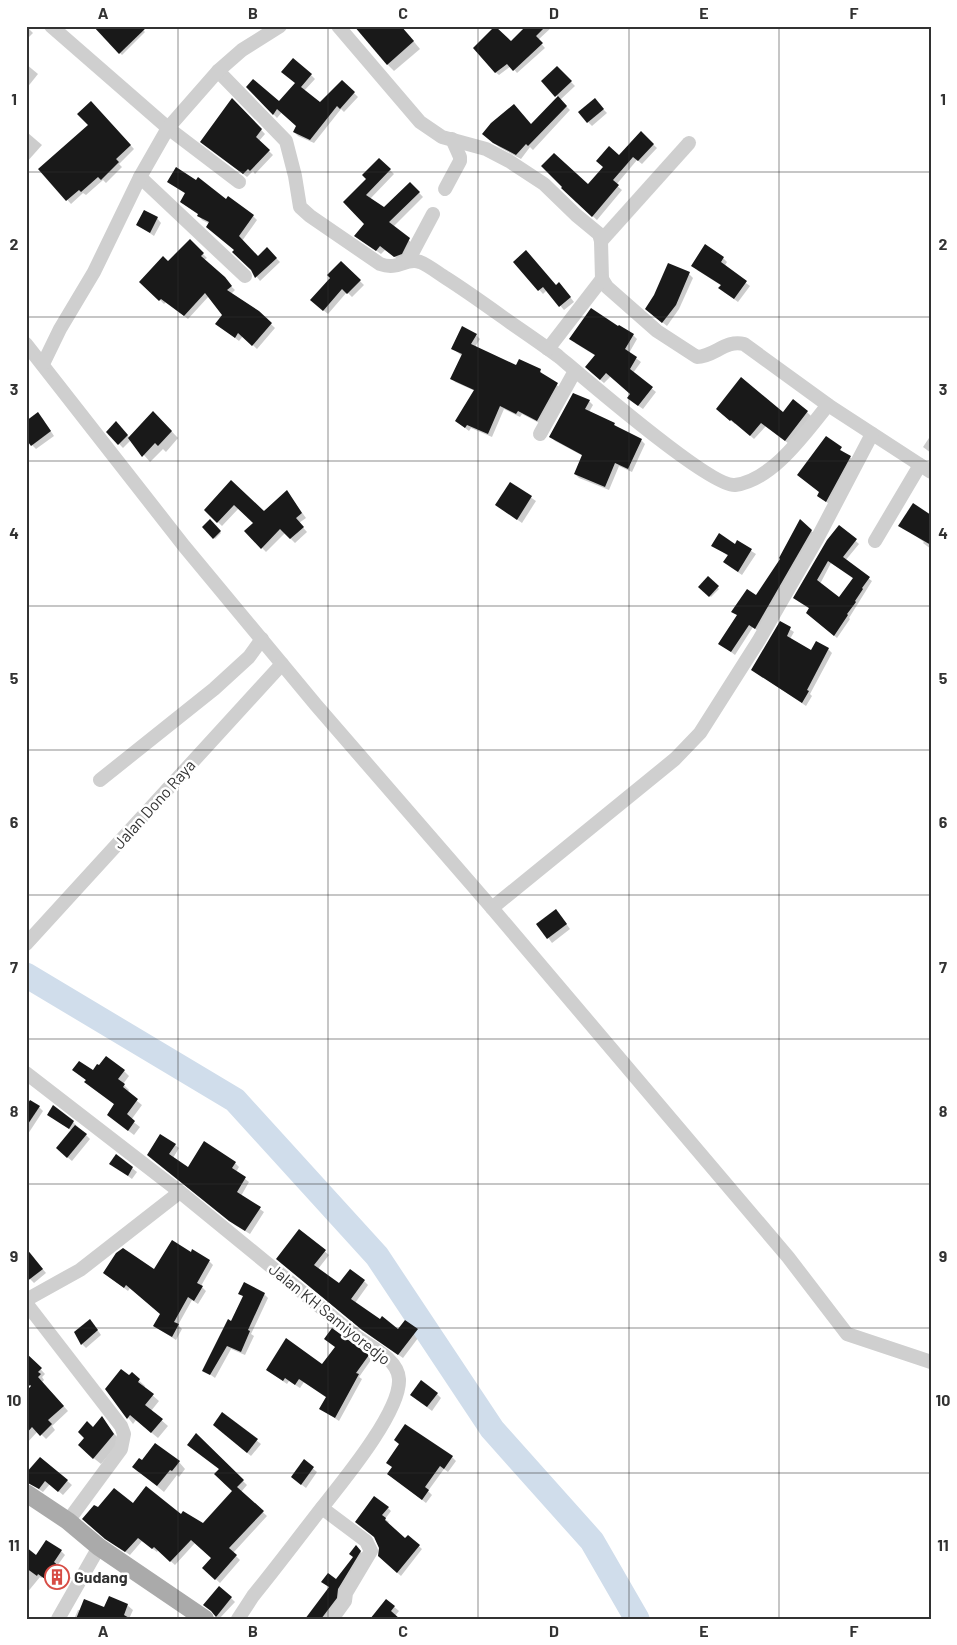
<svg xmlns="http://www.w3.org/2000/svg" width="957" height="1645" viewBox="0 0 957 1645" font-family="Barlow,sans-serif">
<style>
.shadow{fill:#0003;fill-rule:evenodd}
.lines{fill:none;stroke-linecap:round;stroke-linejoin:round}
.river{stroke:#d0ddeb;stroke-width:25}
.building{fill:#191919;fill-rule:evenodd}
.minor{stroke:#cfcfcf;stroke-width:14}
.major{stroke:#aaa;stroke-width:18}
.grid{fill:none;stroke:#323232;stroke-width:1;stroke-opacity:0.55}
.labels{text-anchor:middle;stroke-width:5;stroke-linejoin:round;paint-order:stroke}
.street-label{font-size:16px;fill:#323232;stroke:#fff}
.poi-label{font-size:16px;font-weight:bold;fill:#323232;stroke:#fff;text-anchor:start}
.neatline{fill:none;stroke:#323232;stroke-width:2}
.grid-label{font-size:16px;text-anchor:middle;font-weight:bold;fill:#323232}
</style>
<rect width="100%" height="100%" fill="#fff"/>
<!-- shadow -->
<g class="shadow">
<path d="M 26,26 L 33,33 L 26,40 Z"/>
<path d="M 139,26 L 145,32 L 122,55 L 99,31 Z"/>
<path d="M 401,26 L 420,49 L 394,71 L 387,64 Z"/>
<path d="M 527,26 L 552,27 L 538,40 L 545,48 L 517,73 L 511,66 L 499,75 L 495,72 Z"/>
<path d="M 26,64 L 38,74 L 26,89 Z"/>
<path d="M 557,68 L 575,86 L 560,100 L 570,110 L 533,150 L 530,147 L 521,159 L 499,147 L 488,138 L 532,125 L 559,98 L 543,82 Z"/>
<path d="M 311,75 L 315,79 L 304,91 L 320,103 L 342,81 L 358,97 L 344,112 L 341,109 L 314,143 L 298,136 L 294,132 L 298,126 L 282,112 L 277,118 L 248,87 L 279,102 Z"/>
<path d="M 232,99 L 265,134 L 259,141 L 273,155 L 255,174 L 253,171 L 247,177 L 206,145 Z"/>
<path d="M 91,103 L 134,149 L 119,164 L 122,167 L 106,183 L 103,180 L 86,195 L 83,193 L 71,204 L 40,169 L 89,125 Z"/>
<path d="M 598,104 L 607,113 L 592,126 L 588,122 Z"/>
<path d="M 28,133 L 42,145 L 26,163 L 26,134 Z"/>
<path d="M 641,133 L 657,148 L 642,164 L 637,160 L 616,185 L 622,190 L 597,220 L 566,192 L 588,186 L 604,167 L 619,156 Z"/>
<path d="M 379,159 L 394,174 L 370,199 L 385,209 L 410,183 L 423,197 L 393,227 L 413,244 L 406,258 L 399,260 L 385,250 L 381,254 L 360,239 L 366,224 L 344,202 L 368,179 Z"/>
<path d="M 168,182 L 226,200 L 228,198 L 253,216 L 257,220 L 242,241 L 258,257 L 267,249 L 280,262 L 260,281 L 236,250 L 210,224 L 202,220 L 199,215 L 181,202 L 186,194 Z"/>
<path d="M 157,218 L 161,223 L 154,236 L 138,225 Z"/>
<path d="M 190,241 L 207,258 L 204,260 L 235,290 L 231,294 L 258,312 L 275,328 L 257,349 L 243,336 L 239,341 L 217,324 L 224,315 L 209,296 L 188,319 L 166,302 L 164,304 L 141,281 L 168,263 Z"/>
<path d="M 723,258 L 727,262 L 724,267 L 750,286 L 738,302 L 724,292 L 722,286 L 697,270 Z"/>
<path d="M 515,262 L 556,287 L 563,288 L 574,302 L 564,310 L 547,290 L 543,294 Z"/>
<path d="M 341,263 L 364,285 L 352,297 L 347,292 L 328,314 L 316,304 Z"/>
<path d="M 689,274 L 693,278 L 679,309 L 667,326 L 651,313 Z"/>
<path d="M 618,328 L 633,335 L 637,339 L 629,353 L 641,362 L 633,373 L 656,392 L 643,409 L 633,402 L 632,394 L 611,376 L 604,383 L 590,371 L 596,356 L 575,343 Z"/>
<path d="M 476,335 L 480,339 L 475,347 L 517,367 L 540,370 L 543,376 L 561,388 L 541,424 L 522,414 L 520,417 L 504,409 L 492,437 L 471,428 L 469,431 L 456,421 L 475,391 L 455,382 L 452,378 L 462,356 L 452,348 Z"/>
<path d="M 589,401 L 593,405 L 589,412 L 614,424 L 618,429 L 642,441 L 645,444 L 632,472 L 619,466 L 609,490 L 579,478 L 575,474 L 583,456 L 555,441 L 551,437 Z"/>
<path d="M 153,412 L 178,438 L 166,452 L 163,449 L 150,462 L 131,440 L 123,448 L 108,432 L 116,423 L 130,438 Z"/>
<path d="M 807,412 L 811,416 L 789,444 L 766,426 L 754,439 L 736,423 L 735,424 L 721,413 Z"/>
<path d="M 42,418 L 54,436 L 36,449 L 32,445 Z"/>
<path d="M 931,435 L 931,453 L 923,447 Z"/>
<path d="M 826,438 L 856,462 L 832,506 L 818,496 L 820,492 Z"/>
<path d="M 231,482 L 263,512 L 287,492 L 306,518 L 299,523 L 307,532 L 295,543 L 285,533 L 266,552 L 246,531 L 254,523 L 239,508 L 222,526 L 205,510 Z"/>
<path d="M 511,484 L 536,501 L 522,523 L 497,505 Z"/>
<path d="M 931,516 L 931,549 L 923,543 L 924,542 L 900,525 Z"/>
<path d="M 210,521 L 221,533 L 215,539 L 203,527 Z"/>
<path d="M 800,521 L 815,534 L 759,632 L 753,627 L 735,655 L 720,644 L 738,616 L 733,611 L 756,597 L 781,559 Z"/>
<path d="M 839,526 L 859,544 L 845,561 L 872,581 L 849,618 L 850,619 L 837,638 L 810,616 L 810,609 L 798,601 ZM 831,563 L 854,579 L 840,598 L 820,584 Z"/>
<path d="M 737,542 L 756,554 L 742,575 L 729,566 L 728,556 L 713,545 L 735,546 Z"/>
<path d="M 708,578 L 719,589 L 711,597 L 700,587 Z"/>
<path d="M 780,623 L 794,632 L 790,639 L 812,651 L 828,649 L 832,653 L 810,694 L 812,696 L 806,706 L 757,673 Z"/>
<path d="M 560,915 L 570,929 L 552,943 L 538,924 Z"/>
<path d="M 74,1070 L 93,1072 L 124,1071 L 129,1076 L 123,1084 L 129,1090 L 127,1093 L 142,1105 L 131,1120 L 140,1127 L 134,1135 L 113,1119 L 115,1105 L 91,1087 L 86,1082 L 87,1081 Z"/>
<path d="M 26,1102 L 39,1107 L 43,1111 L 26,1137 Z"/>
<path d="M 54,1107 L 73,1122 L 90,1139 L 72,1161 L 61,1152 L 72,1131 L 49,1115 Z"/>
<path d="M 175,1145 L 179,1148 L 173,1158 L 189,1169 L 235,1163 L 239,1167 L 236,1172 L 249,1182 L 241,1196 L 264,1212 L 250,1234 L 235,1225 L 152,1159 Z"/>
<path d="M 116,1155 L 137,1172 L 132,1179 L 111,1164 Z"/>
<path d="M 299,1230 L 329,1255 L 318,1269 L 340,1285 L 364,1281 L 368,1285 L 355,1303 L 380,1321 L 398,1331 L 417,1330 L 421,1334 L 403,1358 L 368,1334 L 281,1263 Z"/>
<path d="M 191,1253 L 209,1261 L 213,1265 L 201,1286 L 206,1291 L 198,1304 L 192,1300 L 178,1325 L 182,1329 L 176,1340 L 154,1326 L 161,1314 L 130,1288 L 128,1291 L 104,1273 L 154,1271 Z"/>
<path d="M 36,1261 L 46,1273 L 34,1283 L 26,1275 Z"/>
<path d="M 240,1293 L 264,1294 L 268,1298 L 251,1334 L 254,1336 L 245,1355 L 231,1349 L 215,1378 L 204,1370 L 231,1322 L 244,1297 Z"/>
<path d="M 94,1325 L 101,1335 L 86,1348 L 82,1344 Z"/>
<path d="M 337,1348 L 368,1356 L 371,1360 L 359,1377 L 362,1379 L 339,1421 L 321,1409 L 327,1398 L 304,1382 L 300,1388 L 289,1381 L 287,1384 L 267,1370 L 323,1366 Z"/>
<path d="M 29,1357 L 45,1374 L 42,1377 L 44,1380 L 42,1382 L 68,1411 L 52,1426 L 55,1430 L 46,1439 L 38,1431 L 26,1444 L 26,1393 L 33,1386 Z"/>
<path d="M 132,1374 L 145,1386 L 144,1388 L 159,1401 L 151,1411 L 168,1426 L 158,1438 L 136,1420 L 133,1424 L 106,1389 L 129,1377 Z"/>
<path d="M 437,1394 L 441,1398 L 432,1411 L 416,1399 Z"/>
<path d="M 223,1414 L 261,1444 L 251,1456 L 219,1429 Z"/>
<path d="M 102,1418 L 120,1441 L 101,1464 L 86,1452 L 93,1429 Z"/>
<path d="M 196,1435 L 247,1485 L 241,1492 L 267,1516 L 233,1553 L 240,1560 L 220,1583 L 208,1572 L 212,1558 L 195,1543 L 175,1565 L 158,1550 L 157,1552 L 142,1541 L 130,1555 L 111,1542 L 98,1509 L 133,1505 L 182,1515 L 203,1524 L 233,1491 Z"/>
<path d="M 452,1457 L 456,1461 L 448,1472 L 444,1469 L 428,1491 L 432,1495 L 426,1503 L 393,1477 L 393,1467 Z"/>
<path d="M 41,1458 L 72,1485 L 63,1495 L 50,1484 L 43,1492 L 28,1482 Z"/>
<path d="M 304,1461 L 317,1472 L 306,1488 L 297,1481 Z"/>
<path d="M 179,1462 L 185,1469 L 179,1477 L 177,1475 L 164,1492 L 134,1467 Z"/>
<path d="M 388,1508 L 391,1511 L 385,1519 L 389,1522 L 387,1524 L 405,1540 L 408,1536 L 422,1549 L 401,1576 L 379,1556 L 380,1547 L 375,1537 L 357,1522 Z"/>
<path d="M 26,1548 L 37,1557 L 61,1551 L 65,1555 L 57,1566 L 71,1578 L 60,1590 L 43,1577 L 41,1578 L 40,1577 L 26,1594 Z"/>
<path d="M 360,1551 L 365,1556 L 328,1619 L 306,1619 L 330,1588 L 323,1582 L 337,1581 Z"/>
<path d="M 231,1598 L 235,1602 L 219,1619 L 216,1616 Z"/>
<path d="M 386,1600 L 399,1611 L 395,1616 L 371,1619 Z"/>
<path d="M 127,1605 L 133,1610 L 129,1619 L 74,1619 L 78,1610 L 105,1609 Z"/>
</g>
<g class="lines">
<!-- river -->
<path class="river" d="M 26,975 L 235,1100 L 377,1256 L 492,1429 L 592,1541 L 637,1619"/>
</g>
<!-- building -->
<g class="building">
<path d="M 93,26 L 148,26 L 119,54 Z"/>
<path d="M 354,26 L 401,26 L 414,41 L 387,65 Z"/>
<path d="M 495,26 L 511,41 L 526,26 L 546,26 L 536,36 L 543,43 L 513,71 L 507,64 L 495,73 L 473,48 Z"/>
<path d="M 293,58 L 312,74 L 301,87 L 320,102 L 342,80 L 355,92 L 340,109 L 337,106 L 310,140 L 293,132 L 296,126 L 277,109 L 273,115 L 246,87 L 253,79 L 279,101 L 295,83 L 281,72 Z"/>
<path d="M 557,66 L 572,81 L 555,97 L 541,81 Z"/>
<path d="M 558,96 L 567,106 L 528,146 L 526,144 L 516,155 L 493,143 L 482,134 L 491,123 L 514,104 L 531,124 Z"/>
<path d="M 232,98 L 262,129 L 256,137 L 270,150 L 250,171 L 248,169 L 243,174 L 200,142 Z"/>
<path d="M 595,98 L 604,109 L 587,123 L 578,112 Z"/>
<path d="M 91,101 L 131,145 L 116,159 L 119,162 L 101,180 L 98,177 L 81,192 L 79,190 L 66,201 L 38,169 L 88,125 L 77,114 Z"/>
<path d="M 641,131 L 654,144 L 638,161 L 633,157 L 613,180 L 619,185 L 592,217 L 561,188 L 562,187 L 541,166 L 554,153 L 588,184 L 603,167 L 596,161 L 609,146 L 619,155 Z"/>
<path d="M 379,158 L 391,169 L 366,195 L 384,207 L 410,182 L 420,192 L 389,222 L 410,238 L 402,254 L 394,257 L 380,246 L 376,251 L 354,236 L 364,224 L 343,202 L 366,179 L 362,175 Z"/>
<path d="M 176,167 L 196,180 L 198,177 L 226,199 L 228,196 L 254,215 L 239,236 L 258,256 L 267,247 L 277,258 L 255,278 L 251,270 L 232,252 L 234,250 L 206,227 L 209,222 L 197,216 L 198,214 L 180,202 L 185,193 L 167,182 Z"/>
<path d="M 144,210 L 158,217 L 150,233 L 136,225 Z"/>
<path d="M 190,239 L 204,253 L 201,256 L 225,277 L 232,286 L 227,290 L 259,311 L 272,323 L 252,346 L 238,333 L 235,338 L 215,324 L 222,315 L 205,293 L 184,316 L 161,299 L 159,301 L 139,282 L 163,256 L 168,261 Z"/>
<path d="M 705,244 L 724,257 L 721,262 L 747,281 L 734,299 L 718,288 L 721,285 L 691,266 Z"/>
<path d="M 526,250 L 556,285 L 559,282 L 571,297 L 559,307 L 543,287 L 538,291 L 513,262 Z"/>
<path d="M 341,261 L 361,280 L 347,294 L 342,289 L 323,311 L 310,300 L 330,278 L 327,275 Z"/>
<path d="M 668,263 L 690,272 L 676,305 L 662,323 L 645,309 L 654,295 Z"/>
<path d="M 591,308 L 618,326 L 619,325 L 634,334 L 625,349 L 637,357 L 630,369 L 653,387 L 638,406 L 627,398 L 630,394 L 606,373 L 600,380 L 585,367 L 595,355 L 569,339 Z"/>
<path d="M 462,326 L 477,334 L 471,344 L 516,365 L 519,359 L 541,369 L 540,372 L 558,383 L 537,421 L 518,411 L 516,414 L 500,406 L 488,434 L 467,425 L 465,428 L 455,421 L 474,390 L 450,379 L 462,354 L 451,349 Z"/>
<path d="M 741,377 L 783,412 L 793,399 L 808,411 L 785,441 L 761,423 L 750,436 L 731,420 L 730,421 L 716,409 Z"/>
<path d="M 573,393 L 590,400 L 585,409 L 615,423 L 614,425 L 642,439 L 628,469 L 615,463 L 605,487 L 574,474 L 582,455 L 549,437 Z"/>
<path d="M 153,411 L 172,431 L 158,446 L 155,443 L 142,457 L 128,438 Z"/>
<path d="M 38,412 L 51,431 L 31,446 L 26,439 L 26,421 Z"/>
<path d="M 116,421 L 128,435 L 118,445 L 106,432 Z"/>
<path d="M 826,436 L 842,447 L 840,450 L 851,456 L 826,502 L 817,496 L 819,492 L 797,475 Z"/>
<path d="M 231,480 L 264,511 L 287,490 L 302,513 L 296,518 L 304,527 L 290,539 L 280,529 L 261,549 L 244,531 L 253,523 L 234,505 L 217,523 L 204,510 Z"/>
<path d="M 510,482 L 532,496 L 517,520 L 495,505 Z"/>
<path d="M 913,503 L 931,515 L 931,545 L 898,526 Z"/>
<path d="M 210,519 L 221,531 L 213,539 L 202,527 Z"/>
<path d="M 800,519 L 812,530 L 755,629 L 749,625 L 731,652 L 718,644 L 737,615 L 731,612 L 747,589 L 756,595 L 780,559 L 779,558 Z"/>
<path d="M 839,525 L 857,539 L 843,557 L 870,577 L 862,588 L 863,589 L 855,601 L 856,602 L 847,614 L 848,615 L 834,636 L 806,613 L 809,608 L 793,598 L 827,540 ZM 828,561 L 853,578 L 839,597 L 817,580 Z"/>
<path d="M 719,533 L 735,544 L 737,540 L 752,549 L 738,572 L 723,562 L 728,555 L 711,546 Z"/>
<path d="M 708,576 L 719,586 L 709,597 L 698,587 Z"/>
<path d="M 780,621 L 791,627 L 787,636 L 811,650 L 816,641 L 829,648 L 807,690 L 809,691 L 802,703 L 751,670 Z"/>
<path d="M 556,909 L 567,924 L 547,939 L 536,924 Z"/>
<path d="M 106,1056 L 125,1070 L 118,1079 L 125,1084 L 123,1087 L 138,1099 L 127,1114 L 135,1121 L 128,1131 L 107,1115 L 114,1104 L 84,1082 L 86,1080 L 72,1070 L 79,1061 L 93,1070 L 97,1064 L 99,1065 Z"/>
<path d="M 30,1100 L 40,1106 L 26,1127 L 26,1106 Z"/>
<path d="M 53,1105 L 74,1121 L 69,1129 L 47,1115 Z"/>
<path d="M 75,1125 L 87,1134 L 67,1158 L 56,1148 Z"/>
<path d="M 160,1134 L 176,1144 L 169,1154 L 188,1167 L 204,1141 L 236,1162 L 232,1168 L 246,1177 L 237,1192 L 261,1207 L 245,1231 L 229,1221 L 147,1155 Z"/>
<path d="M 116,1154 L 133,1167 L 128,1176 L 109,1164 Z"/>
<path d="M 299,1229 L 326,1250 L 314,1265 L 339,1283 L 350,1269 L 365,1280 L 351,1299 L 380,1319 L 382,1316 L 398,1329 L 405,1320 L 418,1329 L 398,1355 L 362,1330 L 276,1259 Z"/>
<path d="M 172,1240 L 191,1252 L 192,1249 L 210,1260 L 197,1283 L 203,1286 L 194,1301 L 188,1297 L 174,1322 L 179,1324 L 172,1337 L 153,1326 L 160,1314 L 126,1285 L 124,1288 L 103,1273 L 116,1253 L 123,1248 L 154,1269 Z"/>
<path d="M 26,1248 L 43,1269 L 26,1282 Z"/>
<path d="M 244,1282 L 265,1293 L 248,1330 L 250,1331 L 241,1352 L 227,1346 L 210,1375 L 202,1371 L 228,1319 L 231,1321 L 243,1296 L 238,1294 Z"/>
<path d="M 90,1319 L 98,1330 L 81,1345 L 74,1332 Z"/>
<path d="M 332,1328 L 369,1355 L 356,1373 L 359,1374 L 335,1418 L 319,1409 L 326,1397 L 299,1379 L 295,1385 L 285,1378 L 283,1381 L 266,1370 L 286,1338 L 322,1364 L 335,1347 L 324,1339 Z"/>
<path d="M 26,1353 L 42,1368 L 38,1372 L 41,1374 L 38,1377 L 64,1406 L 48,1420 L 52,1424 L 40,1436 L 32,1427 L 26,1434 L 26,1391 L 31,1386 L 30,1385 L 26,1389 Z"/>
<path d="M 121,1369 L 129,1375 L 132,1372 L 140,1379 L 138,1382 L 154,1394 L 145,1405 L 163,1419 L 151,1433 L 130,1415 L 127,1419 L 105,1389 Z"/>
<path d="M 421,1380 L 438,1393 L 427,1407 L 410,1395 Z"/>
<path d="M 222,1412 L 258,1439 L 247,1453 L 213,1425 Z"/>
<path d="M 102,1416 L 114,1434 L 93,1459 L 78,1445 L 84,1438 L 78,1432 L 87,1421 L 93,1427 Z"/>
<path d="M 405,1424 L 453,1456 L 444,1469 L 440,1466 L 425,1487 L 429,1490 L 422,1500 L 387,1474 L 392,1467 L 386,1463 L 399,1444 L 394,1440 Z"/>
<path d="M 196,1433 L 244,1480 L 237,1487 L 264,1511 L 229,1548 L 237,1555 L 215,1580 L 202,1568 L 211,1558 L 191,1540 L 170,1562 L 154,1547 L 152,1549 L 138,1538 L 125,1552 L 105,1539 L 82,1519 L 94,1505 L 98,1507 L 114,1488 L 133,1503 L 146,1486 L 181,1514 L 183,1511 L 203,1523 L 232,1491 L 214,1474 L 219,1469 L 187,1445 Z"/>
<path d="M 155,1443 L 180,1461 L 172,1471 L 170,1470 L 157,1486 L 132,1467 L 139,1458 L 142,1460 Z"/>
<path d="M 40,1457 L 68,1480 L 58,1492 L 45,1481 L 39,1489 L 26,1482 L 26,1473 Z"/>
<path d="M 304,1459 L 314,1467 L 301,1485 L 291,1477 Z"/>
<path d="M 374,1496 L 389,1507 L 382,1515 L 386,1518 L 385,1520 L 405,1538 L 408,1535 L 420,1545 L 397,1573 L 378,1556 L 379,1548 L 374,1537 L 355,1522 Z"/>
<path d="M 46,1540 L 62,1550 L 54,1562 L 68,1574 L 56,1587 L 38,1574 L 37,1576 L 26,1568 L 26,1547 L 36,1555 Z"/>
<path d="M 356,1545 L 361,1551 L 338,1589 L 337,1598 L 321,1619 L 305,1619 L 329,1587 L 321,1582 L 328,1573 L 336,1579 L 353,1557 L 349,1554 Z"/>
<path d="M 219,1586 L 232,1597 L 216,1617 L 211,1611 L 203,1605 Z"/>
<path d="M 109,1596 L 128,1604 L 124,1615 L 131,1619 L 76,1619 L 84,1599 L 104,1607 Z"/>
<path d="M 386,1599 L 395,1606 L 391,1611 L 400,1619 L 370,1619 Z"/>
</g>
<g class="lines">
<!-- minor -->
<g class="minor">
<path d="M 51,26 L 168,128 L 239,182"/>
<path d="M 338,26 L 420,122 L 442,137 L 486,149 L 509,161 L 544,184 L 576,215 L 593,229 L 599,234 L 601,241 L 602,279 L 607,287 L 657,331 L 697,357 C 714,357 726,339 744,344 L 828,405 L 931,472"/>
<path d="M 218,71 L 286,141 L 295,176 L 300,207 L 310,216 L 380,264 C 399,271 405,257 420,262 C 428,265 438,273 446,278 C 468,292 490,308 511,323 C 527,334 543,345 558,356 C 583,377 711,488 735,485 C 773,480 805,433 828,405"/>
<path d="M 140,177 L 245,276"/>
<path d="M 445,189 L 460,161 L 460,157 L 452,139"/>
<path d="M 601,241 L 689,143"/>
<path d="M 408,261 L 433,214"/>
<path d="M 26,344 L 184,546 L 316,705 L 492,908 L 788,1257 L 847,1334 L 931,1362"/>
<path d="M 548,349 L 602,279"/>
<path d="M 43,364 L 60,329 L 94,272 L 140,177 L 168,128 L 218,71 L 242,50 L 280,26"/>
<path d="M 540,434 L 575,371"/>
<path d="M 875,541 L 920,465"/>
<path d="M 100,780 L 214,689 L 249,657 L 262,639"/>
<path d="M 492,908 L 675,759 L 700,733 L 759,640 L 817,539 L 872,434"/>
<path d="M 26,944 L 282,664"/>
<path d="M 26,1073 L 180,1192 L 357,1337 C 371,1347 398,1359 399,1379 C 401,1413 338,1487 317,1514 C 296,1541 275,1569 253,1596 L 238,1619"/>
<path d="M 26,1300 L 80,1270 L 180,1192"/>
<path d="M 26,1303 L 121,1426 L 124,1434 L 121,1449 L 68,1521"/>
<path d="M 322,1508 L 366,1541 L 371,1551 L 346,1593 L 345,1601 L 332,1619"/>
<path d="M 58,1619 L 99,1547"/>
</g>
<!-- major -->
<path class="major" d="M 26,1493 L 68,1521 L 99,1547 L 205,1619"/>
</g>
<!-- grid -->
<path class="grid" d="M 178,26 L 178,1619M 328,26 L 328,1619M 478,26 L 478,1619M 629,26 L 629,1619M 779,26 L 779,1619M 26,172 L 931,172M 26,317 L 931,317M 26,461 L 931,461M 26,606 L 931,606M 26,750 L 931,750M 26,895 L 931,895M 26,1039 L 931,1039M 26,1184 L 931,1184M 26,1328 L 931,1328M 26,1473 L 931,1473"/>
<!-- icons -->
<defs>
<symbol id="building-ring" viewBox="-11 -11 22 22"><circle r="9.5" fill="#fff" stroke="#d74c45" stroke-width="1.5"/><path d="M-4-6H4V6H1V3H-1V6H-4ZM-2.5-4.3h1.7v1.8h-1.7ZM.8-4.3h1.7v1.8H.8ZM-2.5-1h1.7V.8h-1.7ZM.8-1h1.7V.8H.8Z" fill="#d74c45"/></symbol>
</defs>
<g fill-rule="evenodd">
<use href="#building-ring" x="43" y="1563" width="28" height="28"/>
</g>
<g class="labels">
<!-- street labels -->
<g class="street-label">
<text transform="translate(154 804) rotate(-48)" y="6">Jalan Dono Raya</text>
<text transform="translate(330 1314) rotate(39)" y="6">Jalan KH Samiyoredjo</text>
</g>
<!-- poi labels -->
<g class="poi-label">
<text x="74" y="1583">Gudang</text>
</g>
</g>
<!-- border -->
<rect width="957" height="1645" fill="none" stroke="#ffffff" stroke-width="55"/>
<rect x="28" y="28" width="902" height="1590" class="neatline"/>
<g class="grid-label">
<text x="103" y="19">A</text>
<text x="253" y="19">B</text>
<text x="403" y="19">C</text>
<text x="554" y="19">D</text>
<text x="704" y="19">E</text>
<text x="854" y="19">F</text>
<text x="14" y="105">1</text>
<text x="943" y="105">1</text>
<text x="14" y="250">2</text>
<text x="943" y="250">2</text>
<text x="14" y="395">3</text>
<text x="943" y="395">3</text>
<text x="14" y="539">4</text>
<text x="943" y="539">4</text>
<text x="14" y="684">5</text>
<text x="943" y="684">5</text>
<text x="14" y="828">6</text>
<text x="943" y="828">6</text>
<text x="14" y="973">7</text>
<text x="943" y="973">7</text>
<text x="14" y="1117">8</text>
<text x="943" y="1117">8</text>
<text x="14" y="1262">9</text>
<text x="943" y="1262">9</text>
<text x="14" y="1406">10</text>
<text x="943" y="1406">10</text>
<text x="14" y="1551">11</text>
<text x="943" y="1551">11</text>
<text x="103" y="1637">A</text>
<text x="253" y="1637">B</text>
<text x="403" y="1637">C</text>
<text x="554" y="1637">D</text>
<text x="704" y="1637">E</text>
<text x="854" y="1637">F</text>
</g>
</svg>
